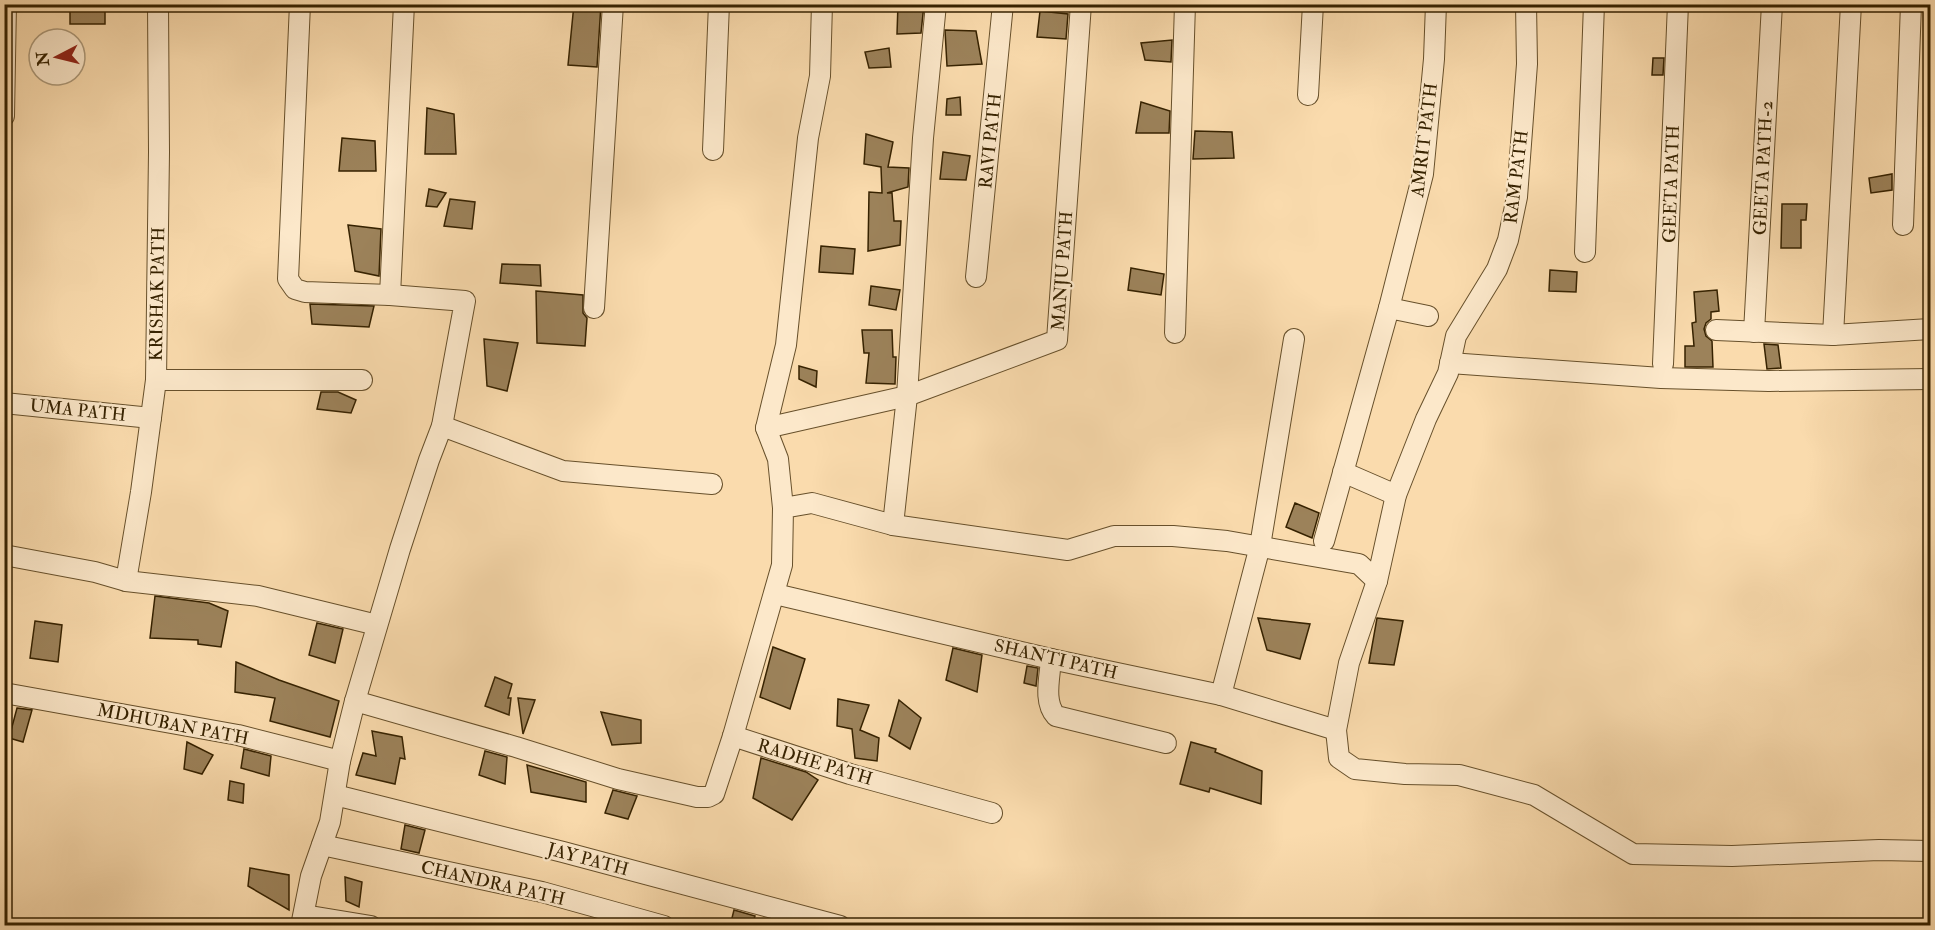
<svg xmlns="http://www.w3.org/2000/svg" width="1935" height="930" viewBox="0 0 1935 930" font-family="'IM FELL Double Pica',serif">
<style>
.building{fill:#9c825a;stroke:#362200;stroke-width:1.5}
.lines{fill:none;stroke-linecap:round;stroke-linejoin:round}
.minor-casing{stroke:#67502b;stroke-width:22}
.minor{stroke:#fce8ca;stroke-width:20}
.labels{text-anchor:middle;stroke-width:4.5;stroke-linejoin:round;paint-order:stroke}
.street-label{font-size:18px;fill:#362200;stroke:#fce8ca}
</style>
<rect width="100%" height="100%" fill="#fadbad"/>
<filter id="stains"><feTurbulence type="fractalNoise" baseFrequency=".00333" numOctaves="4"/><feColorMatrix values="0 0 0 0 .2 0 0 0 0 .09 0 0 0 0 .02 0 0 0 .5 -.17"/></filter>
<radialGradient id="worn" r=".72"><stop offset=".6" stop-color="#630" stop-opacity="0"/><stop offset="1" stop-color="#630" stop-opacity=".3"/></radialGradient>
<!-- building -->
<g class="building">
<rect x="70" y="4" width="35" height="20"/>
<path d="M 574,4 L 601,4 L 597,67 L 568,65 Z"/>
<path d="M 898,4 L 924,4 L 921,33 L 897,34 Z"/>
<path d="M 1040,11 L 1068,14 L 1066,39 L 1037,37 Z"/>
<path d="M 945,30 L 976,31 L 982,64 L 947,66 Z"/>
<path d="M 1172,40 L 1171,62 L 1145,60 L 1141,43 Z"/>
<path d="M 889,48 L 891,67 L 869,68 L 865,52 Z"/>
<path d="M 1653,58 L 1664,58 L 1663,75 L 1652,75 Z"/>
<path d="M 960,97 L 961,115 L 946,115 L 947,99 Z"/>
<path d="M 1141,102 L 1170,111 L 1169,133 L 1136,133 Z"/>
<path d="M 427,108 L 454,114 L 456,154 L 425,154 Z"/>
<path d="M 1195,131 L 1232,132 L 1234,158 L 1193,159 Z"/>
<path d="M 866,134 L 893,142 L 888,167 L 909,168 L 908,187 L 887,193 L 892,193 L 894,221 L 901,221 L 900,245 L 868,251 L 869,192 L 882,193 L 881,167 L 864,164 Z"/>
<path d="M 342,138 L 375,141 L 376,171 L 339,171 Z"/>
<path d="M 943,152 L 970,156 L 966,180 L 940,179 Z"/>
<path d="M 1892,174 L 1892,190 L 1871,193 L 1869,178 Z"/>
<path d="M 429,189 L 446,193 L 437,207 L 426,206 Z"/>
<path d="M 450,199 L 475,202 L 472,229 L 444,226 Z"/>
<path d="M 1782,204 L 1807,204 L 1806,220 L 1801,220 L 1801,248 L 1781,248 Z"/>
<path d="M 348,225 L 381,229 L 379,276 L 355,271 Z"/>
<path d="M 821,246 L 855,249 L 853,274 L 819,272 Z"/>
<path d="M 502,264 L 540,265 L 541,286 L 500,283 Z"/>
<path d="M 1131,268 L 1164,274 L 1161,295 L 1128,290 Z"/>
<path d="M 1550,270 L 1577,272 L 1576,292 L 1549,291 Z"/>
<path d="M 871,286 L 900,290 L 896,310 L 869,305 Z"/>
<path d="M 1717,290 L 1719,311 L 1711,312 L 1711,319 L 1706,323 L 1704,329 L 1706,336 L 1712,341 L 1713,367 L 1685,367 L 1685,346 L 1694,346 L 1692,323 L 1696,322 L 1694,292 Z"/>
<path d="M 536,291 L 583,295 L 583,313 L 587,318 L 585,346 L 537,343 Z"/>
<path d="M 310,304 L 374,306 L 369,327 L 312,324 Z"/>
<path d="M 862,330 L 892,330 L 893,357 L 896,357 L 895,384 L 866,383 L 869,353 L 864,353 Z"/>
<path d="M 484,339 L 518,343 L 507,391 L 487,386 Z"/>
<path d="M 1764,344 L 1778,345 L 1781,368 L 1767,369 Z"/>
<path d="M 799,366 L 817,371 L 816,387 L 799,379 Z"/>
<path d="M 321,392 L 338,392 L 356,400 L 351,413 L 317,409 Z"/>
<path d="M 1295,503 L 1319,513 L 1312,538 L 1286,527 Z"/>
<path d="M 155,596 L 209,603 L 228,611 L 221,647 L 198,644 L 198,640 L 150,638 Z"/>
<path d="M 1258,618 L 1310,624 L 1300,659 L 1267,650 Z"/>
<path d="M 1377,618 L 1403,621 L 1394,665 L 1369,663 Z"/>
<path d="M 35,621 L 62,625 L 58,662 L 30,658 Z"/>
<path d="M 317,623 L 343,629 L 335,663 L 309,655 Z"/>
<path d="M 773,647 L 805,659 L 790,709 L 760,697 Z"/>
<path d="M 953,648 L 982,655 L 977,692 L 946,680 Z"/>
<path d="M 236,662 L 279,680 L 339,701 L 330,737 L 270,721 L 275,698 L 235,692 Z"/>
<path d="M 1027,666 L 1038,668 L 1036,686 L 1024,683 Z"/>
<path d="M 495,677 L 512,684 L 508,698 L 511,698 L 509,715 L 485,706 Z"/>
<path d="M 518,698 L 535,700 L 523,734 Z"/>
<path d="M 838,699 L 869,705 L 860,730 L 879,738 L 877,761 L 855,758 L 852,729 L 837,726 Z"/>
<path d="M 899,700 L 921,718 L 910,749 L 889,736 Z"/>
<path d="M 17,708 L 32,710 L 23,742 L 9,738 Z"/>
<path d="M 601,712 L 641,720 L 641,743 L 612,745 Z"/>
<path d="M 372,731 L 402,737 L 405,759 L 400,758 L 395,784 L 356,775 L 363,753 L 376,756 Z"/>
<path d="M 187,742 L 213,755 L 202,774 L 184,769 Z"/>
<path d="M 1191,742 L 1216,749 L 1215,752 L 1262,771 L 1261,804 L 1210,788 L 1209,792 L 1180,784 Z"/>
<path d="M 244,749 L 271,756 L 269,776 L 241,768 Z"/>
<path d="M 485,751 L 507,757 L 505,784 L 479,775 Z"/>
<path d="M 761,758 L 806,772 L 818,780 L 792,820 L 753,798 Z"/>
<path d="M 527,765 L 586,782 L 586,802 L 531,792 Z"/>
<path d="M 230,781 L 244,784 L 243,803 L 228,800 Z"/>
<path d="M 613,790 L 637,796 L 628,819 L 605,813 Z"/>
<path d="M 405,825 L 425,830 L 419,853 L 401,849 Z"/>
<path d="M 250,868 L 289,875 L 289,910 L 248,886 Z"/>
<path d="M 345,877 L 362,882 L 359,907 L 346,901 Z"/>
<path d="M 734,910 L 755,916 L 752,926 L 730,926 Z"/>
</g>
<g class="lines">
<defs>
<g id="minor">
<path d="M 300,4 L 288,279 L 295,289 L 305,292 L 390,295 L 465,301 L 442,426 L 429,460 L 400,549 L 355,701"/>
<path d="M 1308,95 L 1313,4"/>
<path d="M 4,116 L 6,4"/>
<path d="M 713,150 L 719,4"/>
<path d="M 1903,225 L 1911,4"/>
<path d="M 1585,252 L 1594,4"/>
<path d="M 976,277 L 1003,4"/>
<path d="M 390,295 L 404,4"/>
<path d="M 594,308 L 613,4"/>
<path d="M 1389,308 L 1423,174 L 1434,59 L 1436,4"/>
<path d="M 1716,330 L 1833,335 L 1930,329"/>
<path d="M 1754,332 L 1772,4"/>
<path d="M 1175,333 L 1185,4"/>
<path d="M 1833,335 L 1851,4"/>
<path d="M 1450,363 L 1661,378 L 1769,381 L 1930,379"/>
<path d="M 1663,364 L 1678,4"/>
<path d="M 156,380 L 362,380"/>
<path d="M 4,403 L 151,418"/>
<path d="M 442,426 L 563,471 L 712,484"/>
<path d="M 766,428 L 907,396 L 1057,340 L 1081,4"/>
<path d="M 1343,472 L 1396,495"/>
<path d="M 783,508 L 778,459 L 766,428 L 786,345 L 808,138 L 820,76 L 822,4"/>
<path d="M 893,525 L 907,396 L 923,138 L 936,4"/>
<path d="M 1324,541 L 1389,308 L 1428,316"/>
<path d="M 4,555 L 95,572 L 126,581 L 258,596 L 377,625"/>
<path d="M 126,581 L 141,492 L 156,380 L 159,152 L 158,4"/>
<path d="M 1377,581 L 1349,663 L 1336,730 L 1339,758 L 1355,769 L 1405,774 L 1459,775 L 1534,795 L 1633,854 L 1732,856 L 1879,850 L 1930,851"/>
<path d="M 775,594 L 1051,659 L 1221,695 L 1336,730"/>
<path d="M 1051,659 C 1050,677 1043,702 1056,716 L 1166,743"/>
<path d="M 4,693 L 238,735 L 340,761"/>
<path d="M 1221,695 L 1260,546 L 1294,339"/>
<path d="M 733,736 L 850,774 L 992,813"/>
<path d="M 335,795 L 563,852 L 840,926"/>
<path d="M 322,845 L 542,892 L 664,926"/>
<path d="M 304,915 L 371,926"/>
<path d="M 301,926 L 311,876 L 330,822 L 340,761 L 355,701 L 516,747 L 618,779 L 697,797 L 708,797 L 714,794 L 733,736 L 782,565 L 783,508 L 812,503 L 893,525 L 1068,550 L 1114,536 L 1173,536 L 1227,541 L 1359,564 L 1377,581 L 1396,495 L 1426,419 L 1448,373 L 1456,336 L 1497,269 L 1508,240 L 1517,197 L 1527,64 L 1526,4"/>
</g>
</defs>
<!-- minor casing -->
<use href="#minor" class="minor-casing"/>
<!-- minor -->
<use href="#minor" class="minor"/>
</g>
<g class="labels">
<!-- street labels -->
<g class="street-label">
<text transform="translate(1424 140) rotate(-83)" y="6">AMRIT PATH</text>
<text transform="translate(990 141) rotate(-84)" y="6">RAVI PATH</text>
<text transform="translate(1763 168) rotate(-87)" y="6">GEETA PATH-2</text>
<text transform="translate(1516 177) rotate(-83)" y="6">RAM PATH</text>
<text transform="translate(1671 184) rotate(-88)" y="6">GEETA PATH</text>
<text transform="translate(1062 271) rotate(-86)" y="6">MANJU PATH</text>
<text transform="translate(157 294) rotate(-89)" y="6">KRISHAK PATH</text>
<text transform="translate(78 410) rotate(6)" y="6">UMA PATH</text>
<text transform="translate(1056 659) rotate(13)" y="6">SHANTI PATH</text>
<text transform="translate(173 724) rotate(11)" y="6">MDHUBAN PATH</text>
<text transform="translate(815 762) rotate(17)" y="6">RADHE PATH</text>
<text transform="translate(588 859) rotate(15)" y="6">JAY PATH</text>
<text transform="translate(493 883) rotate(13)" y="6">CHANDRA PATH</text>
</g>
</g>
<!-- margin -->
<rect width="1935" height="930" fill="none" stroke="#fadbad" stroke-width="24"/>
<rect x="6" y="6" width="1923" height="918" fill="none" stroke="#362200" stroke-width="3"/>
<rect x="12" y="12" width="1911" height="906" fill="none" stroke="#362200" stroke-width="1.5"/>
<!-- north arrow -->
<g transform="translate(57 57) rotate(263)"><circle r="28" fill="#fce8ca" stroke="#ad9979" stroke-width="1.5"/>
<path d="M0-4.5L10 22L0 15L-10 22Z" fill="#8f2418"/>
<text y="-9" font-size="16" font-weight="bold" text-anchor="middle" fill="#362200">N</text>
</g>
<rect width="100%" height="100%" filter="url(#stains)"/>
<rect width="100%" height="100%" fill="url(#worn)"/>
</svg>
